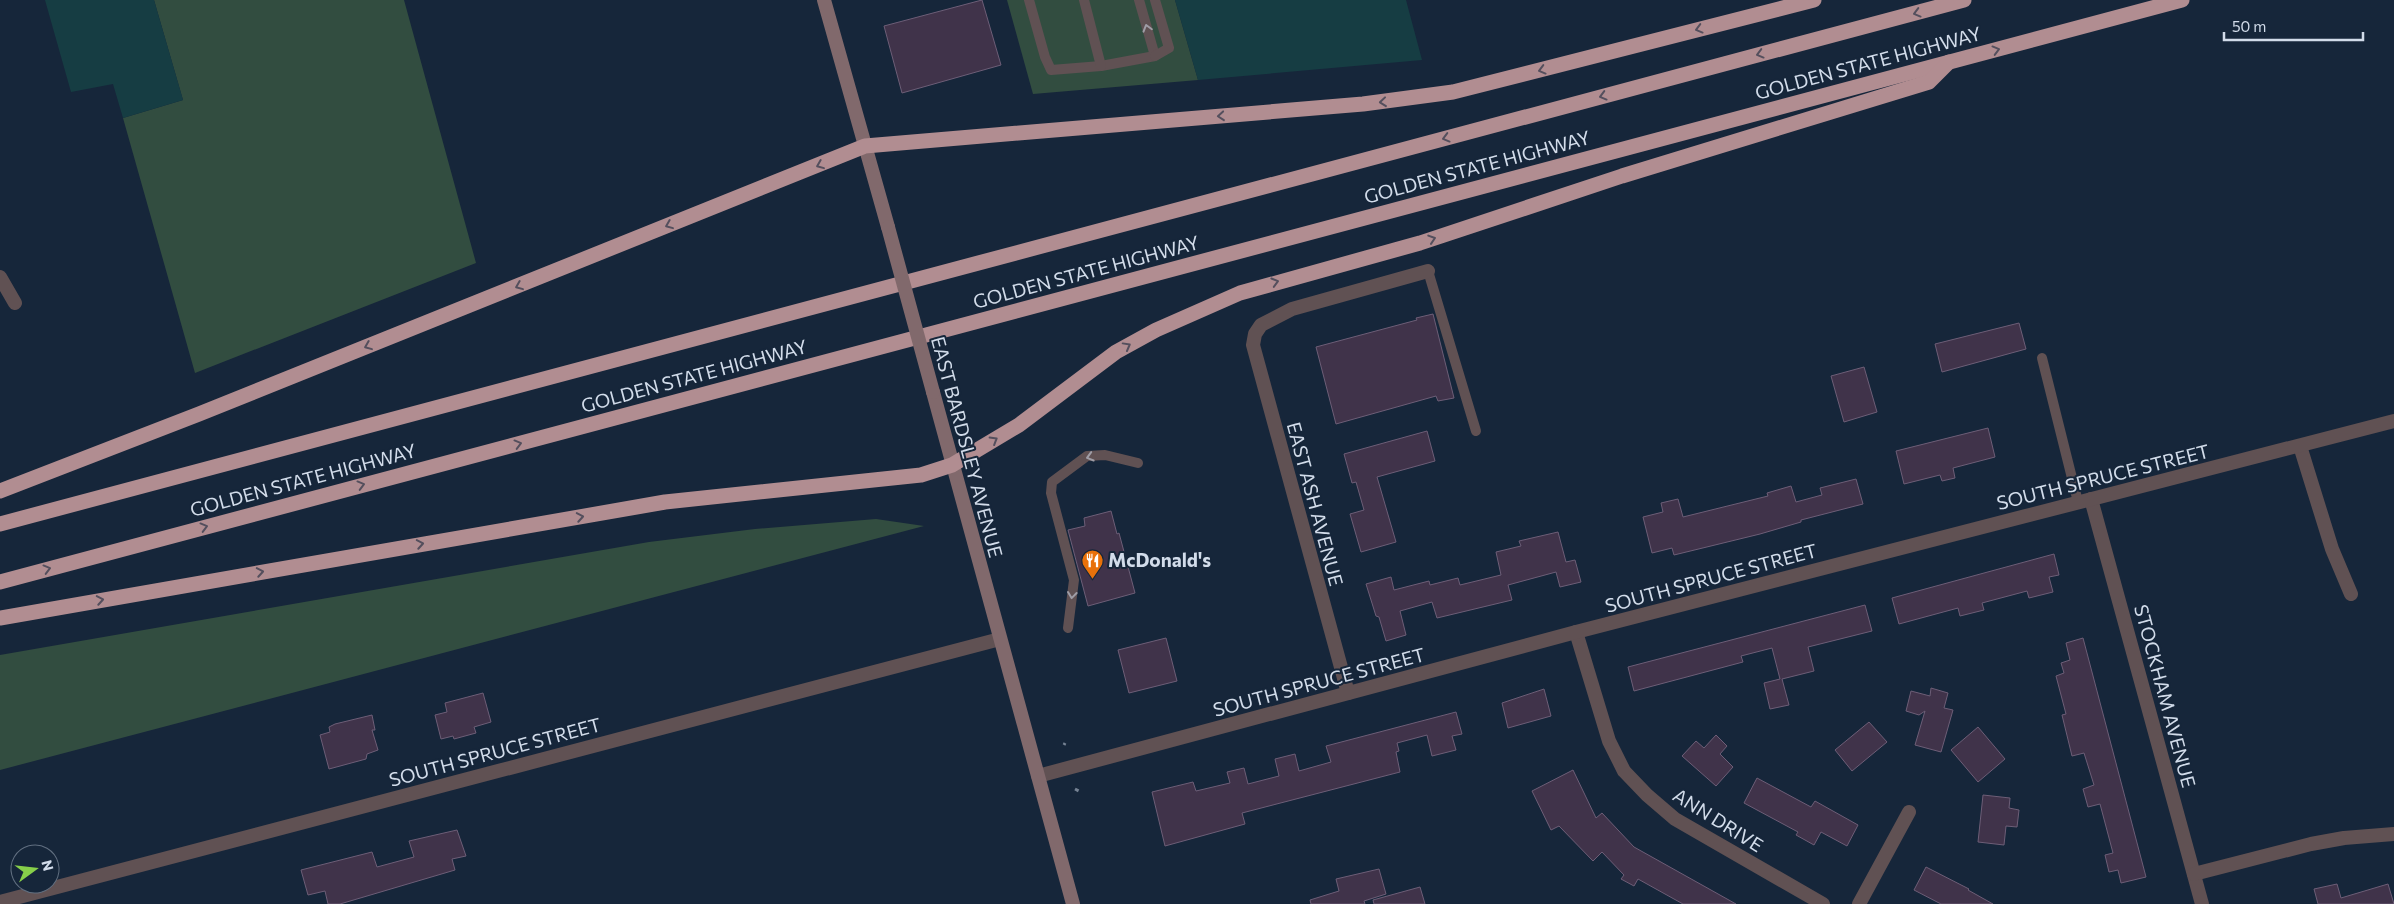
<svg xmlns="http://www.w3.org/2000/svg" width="2394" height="904" viewBox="0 0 2394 904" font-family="Commissioner,sans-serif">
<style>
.green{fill:#324d40}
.water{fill:#163d43}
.building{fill:#40334a;stroke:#6d5e77}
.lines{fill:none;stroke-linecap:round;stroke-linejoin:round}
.path{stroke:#758293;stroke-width:3;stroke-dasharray:4 2.5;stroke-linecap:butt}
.service{stroke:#605153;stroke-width:10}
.minor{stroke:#605153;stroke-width:14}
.secondary{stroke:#81696c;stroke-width:14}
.motorway{stroke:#b18d91;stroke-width:15}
.secondary-bridge{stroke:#81696c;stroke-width:14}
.oneway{stroke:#544f5d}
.oneway2{stroke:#9f9da6}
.labels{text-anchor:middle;stroke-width:4;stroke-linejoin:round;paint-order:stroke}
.street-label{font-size:19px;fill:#d2dcea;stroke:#16263a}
.poi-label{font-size:19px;font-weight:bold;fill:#d2dcea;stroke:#16263a;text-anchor:start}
</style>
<rect width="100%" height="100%" fill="#16263a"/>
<!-- green -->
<g class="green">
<path d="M 154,0 L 404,0 L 476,263 L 195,373 L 123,118 L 183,100 Z"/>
<path d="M 1007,0 L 1175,0 L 1198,80 L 1033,94 Z"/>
<path d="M 876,519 L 924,526 L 0,770 L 0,655 L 649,542 L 755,529 Z"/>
</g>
<!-- water -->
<g class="water">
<path d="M 45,0 L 154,0 L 183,100 L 123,118 L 113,84 L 71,92 Z"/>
<path d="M 1175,0 L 1406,0 L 1422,60 L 1198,80 Z"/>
</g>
<!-- building -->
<g class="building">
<path d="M 982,0 L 1001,65 L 902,93 L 884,26 Z"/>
<path d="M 1433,314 L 1454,398 L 1438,401 L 1436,396 L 1336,424 L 1316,347 L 1417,320 L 1416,318 Z"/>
<path d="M 2019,323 L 2026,349 L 1942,372 L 1935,344 Z"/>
<path d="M 1864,367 L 1877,412 L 1844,422 L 1831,376 Z"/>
<path d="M 1988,428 L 1995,457 L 1953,468 L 1955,478 L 1942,481 L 1940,475 L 1904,484 L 1896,451 Z"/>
<path d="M 1427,431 L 1435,461 L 1377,477 L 1396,542 L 1361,552 L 1350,514 L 1364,510 L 1356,482 L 1352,483 L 1344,454 Z"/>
<path d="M 1856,479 L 1863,504 L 1801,520 L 1801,522 L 1760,534 L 1674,555 L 1672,548 L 1652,553 L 1643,517 L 1663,512 L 1661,503 L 1678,499 L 1683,517 L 1768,496 L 1767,493 L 1791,486 L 1796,502 L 1822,495 L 1820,488 Z"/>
<path d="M 1111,511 L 1117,534 L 1119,533 L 1135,593 L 1088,606 L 1068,530 L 1085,526 L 1084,518 Z"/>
<path d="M 1558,532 L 1566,562 L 1575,560 L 1581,582 L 1560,587 L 1556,572 L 1508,585 L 1512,600 L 1437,618 L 1432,602 L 1400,611 L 1406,635 L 1386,641 L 1379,617 L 1376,616 L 1366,584 L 1391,577 L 1394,590 L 1429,581 L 1430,585 L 1458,578 L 1460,585 L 1501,575 L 1496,552 L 1521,546 L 1519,541 Z"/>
<path d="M 2054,554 L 2059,575 L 2049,577 L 2053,592 L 2029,598 L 2027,591 L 1982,603 L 1984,610 L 1960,616 L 1958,608 L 1899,624 L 1892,598 Z"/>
<path d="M 1865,605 L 1872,631 L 1808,647 L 1814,671 L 1782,679 L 1789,705 L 1770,709 L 1764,683 L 1780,679 L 1772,648 L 1741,656 L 1743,662 L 1634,691 L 1628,667 Z"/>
<path d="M 1166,638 L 1177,681 L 1129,693 L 1118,650 Z"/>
<path d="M 2083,638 L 2146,877 L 2121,883 L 2118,870 L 2109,872 L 2105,855 L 2113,853 L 2100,804 L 2088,807 L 2083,789 L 2094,785 L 2084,753 L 2072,756 L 2062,715 L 2066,714 L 2056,676 L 2064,673 L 2061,663 L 2070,660 L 2066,643 Z"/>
<path d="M 1931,688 L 1948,693 L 1944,708 L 1953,710 L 1941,752 L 1915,745 L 1925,711 L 1919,715 L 1906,711 L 1911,691 L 1930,696 Z"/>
<path d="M 1544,689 L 1551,716 L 1508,728 L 1502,703 Z"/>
<path d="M 483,693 L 491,722 L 474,727 L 476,733 L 454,739 L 453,736 L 441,739 L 435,715 L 447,712 L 445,703 Z"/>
<path d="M 1456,712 L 1462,734 L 1452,736 L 1456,750 L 1432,756 L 1427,735 L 1397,743 L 1399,751 L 1396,752 L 1400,772 L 1242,813 L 1245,824 L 1165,846 L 1152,792 L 1193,782 L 1196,791 L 1230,783 L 1227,772 L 1244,768 L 1248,784 L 1279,776 L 1275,759 L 1295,754 L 1299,771 L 1331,762 L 1326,746 Z"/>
<path d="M 372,715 L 375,730 L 372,730 L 378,750 L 367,754 L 366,759 L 329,769 L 320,735 L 330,732 L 329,727 L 335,724 Z"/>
<path d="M 1869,722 L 1887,742 L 1852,771 L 1835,750 Z"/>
<path d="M 1978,727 L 2005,759 L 1978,782 L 1951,750 Z"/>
<path d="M 1716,735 L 1727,746 L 1720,754 L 1733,767 L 1716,786 L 1682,756 L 1696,741 L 1704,748 Z"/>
<path d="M 1573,770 L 1596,818 L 1602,813 L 1634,847 L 1736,904 L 1683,904 L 1638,879 L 1634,886 L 1621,879 L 1624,875 L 1602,852 L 1593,861 L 1559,826 L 1551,830 L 1532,791 Z"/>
<path d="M 1757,778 L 1811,807 L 1815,801 L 1858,825 L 1847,846 L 1821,832 L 1814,845 L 1796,835 L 1798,832 L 1744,803 Z"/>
<path d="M 1983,795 L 2010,798 L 2009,808 L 2019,810 L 2017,827 L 2006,826 L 2004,845 L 1978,842 Z"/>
<path d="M 457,830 L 466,856 L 452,859 L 455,870 L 340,904 L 328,904 L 325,891 L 308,895 L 301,870 L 372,852 L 377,867 L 414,857 L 409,841 Z"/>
<path d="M 1926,867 L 1969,889 L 1968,890 L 1993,904 L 1941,904 L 1914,890 Z"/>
<path d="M 1379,869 L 1386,894 L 1364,901 L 1365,904 L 1311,904 L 1310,900 L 1339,891 L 1336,879 Z"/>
<path d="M 2337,884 L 2341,898 L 2388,884 L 2394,904 L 2318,904 L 2314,889 Z"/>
<path d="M 1420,887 L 1425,904 L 1374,904 L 1373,900 Z"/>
</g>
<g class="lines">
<!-- path -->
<g class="path">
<path d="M 1064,745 L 1065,743"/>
<path d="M 1075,789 L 1079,791"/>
</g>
<!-- service -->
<g class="service">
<path d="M 1029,0 L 1045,57 L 1051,70 L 1101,66 L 1155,56 L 1139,0"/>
<path d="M 1084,0 L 1101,66"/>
<path d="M 1155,56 L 1169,48 L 1155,0"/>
<path d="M 1428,271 L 1476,431"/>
<path d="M 2042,358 L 2078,502"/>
<path d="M 1068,628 L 1074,580 L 1051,493 L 1052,482 L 1087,456 L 1105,455 L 1138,463"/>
</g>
<!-- minor -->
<g class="minor">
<path d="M 0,277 L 15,303"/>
<path d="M 2300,446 L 2332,549 L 2351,594"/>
<path d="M 2091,499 L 2202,904"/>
<path d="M 1576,632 L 1609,741 L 1624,771 L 1647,795 L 1675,819 L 1823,904"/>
<path d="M 1348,693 L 1253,345 L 1255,334 L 1261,325 L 1292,309 L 1428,271"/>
<path d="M 1038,776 L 1576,632 L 2394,421"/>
<path d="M 2194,874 L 2311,844 L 2344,838 L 2394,834"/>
<path d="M 0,902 L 1000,639"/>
<path d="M 1859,904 L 1909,812"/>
</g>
<!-- secondary -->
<g class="secondary">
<path d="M 824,0 L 888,227"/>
<path d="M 933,392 L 1073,904"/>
</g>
<!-- motorway -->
<g class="motorway">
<path d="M 0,491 L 199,414 L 865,146 L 1363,104 L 1453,92 L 1814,0"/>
<path d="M 0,524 L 1964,0"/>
<path d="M 0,582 L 2182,0"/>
<path d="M 0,618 L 665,502 L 921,475 L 952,465 L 1019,425 L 1116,352 L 1156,330 L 1240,293 L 1420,243 L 1622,176 L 1929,82 L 1949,62"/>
</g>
<!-- secondary-bridge -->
<path class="secondary-bridge" d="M 888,227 L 933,392"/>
</g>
<!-- one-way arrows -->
<defs><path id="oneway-chevron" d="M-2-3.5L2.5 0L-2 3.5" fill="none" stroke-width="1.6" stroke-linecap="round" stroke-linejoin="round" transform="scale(1.25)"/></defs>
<g class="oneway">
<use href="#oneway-chevron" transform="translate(1917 13) rotate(165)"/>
<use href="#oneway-chevron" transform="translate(1699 29) rotate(165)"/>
<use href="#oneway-chevron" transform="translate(1996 50) rotate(-15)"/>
<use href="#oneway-chevron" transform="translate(1760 54) rotate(165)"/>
<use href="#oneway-chevron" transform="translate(1542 70) rotate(165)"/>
<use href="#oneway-chevron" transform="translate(1603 96) rotate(165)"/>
<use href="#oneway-chevron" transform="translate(1383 102) rotate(174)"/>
<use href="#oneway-chevron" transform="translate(1221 116) rotate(175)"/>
<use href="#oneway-chevron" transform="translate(1446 138) rotate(165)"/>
<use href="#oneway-chevron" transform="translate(820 165) rotate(158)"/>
<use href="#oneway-chevron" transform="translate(669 225) rotate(158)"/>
<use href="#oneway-chevron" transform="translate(1432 239) rotate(-18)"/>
<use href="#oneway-chevron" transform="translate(1275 282) rotate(-16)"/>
<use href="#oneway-chevron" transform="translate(519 286) rotate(158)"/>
<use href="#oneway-chevron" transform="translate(368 346) rotate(158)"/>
<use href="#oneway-chevron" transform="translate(1127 346) rotate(-29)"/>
<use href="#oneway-chevron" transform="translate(994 440) rotate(-31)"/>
<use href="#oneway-chevron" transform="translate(518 444) rotate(-15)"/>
<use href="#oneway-chevron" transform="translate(361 485) rotate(-15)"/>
<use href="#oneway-chevron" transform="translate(580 517) rotate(-10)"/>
<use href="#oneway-chevron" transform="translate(204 527) rotate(-15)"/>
<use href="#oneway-chevron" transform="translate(420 544) rotate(-10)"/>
<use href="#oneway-chevron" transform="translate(47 569) rotate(-15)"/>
<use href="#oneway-chevron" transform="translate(260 572) rotate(-10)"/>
<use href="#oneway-chevron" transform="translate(100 600) rotate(-10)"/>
</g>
<g class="oneway2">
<use href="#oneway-chevron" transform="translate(1147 28) rotate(-106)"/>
<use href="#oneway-chevron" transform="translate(1090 457) rotate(164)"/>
<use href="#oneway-chevron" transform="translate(1072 595) rotate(97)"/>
</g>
<!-- icons -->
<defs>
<symbol id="restaurant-pin" viewBox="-11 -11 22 30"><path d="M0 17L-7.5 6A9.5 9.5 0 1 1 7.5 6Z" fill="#e8710a" stroke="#16263a"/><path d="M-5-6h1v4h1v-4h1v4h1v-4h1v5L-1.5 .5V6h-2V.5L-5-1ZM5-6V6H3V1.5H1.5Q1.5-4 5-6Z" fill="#fff"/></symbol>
</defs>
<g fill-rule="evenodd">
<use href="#restaurant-pin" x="1080" y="548" width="25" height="34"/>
</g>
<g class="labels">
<!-- street labels -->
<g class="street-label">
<text transform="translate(1868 63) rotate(-15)" y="7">GOLDEN STATE HIGHWAY</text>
<text transform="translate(1477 167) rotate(-15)" y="7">GOLDEN STATE HIGHWAY</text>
<text transform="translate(1086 272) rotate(-15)" y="7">GOLDEN STATE HIGHWAY</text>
<text transform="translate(694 376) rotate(-15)" y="7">GOLDEN STATE HIGHWAY</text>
<text transform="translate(967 447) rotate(75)" y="7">EAST BARDSLEY AVENUE</text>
<text transform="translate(2103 477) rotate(-14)" y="7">SOUTH SPRUCE STREET</text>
<text transform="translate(303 480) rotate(-15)" y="7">GOLDEN STATE HIGHWAY</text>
<text transform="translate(1315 504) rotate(75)" y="7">EAST ASH AVENUE</text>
<text transform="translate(1711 578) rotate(-15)" y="7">SOUTH SPRUCE STREET</text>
<text transform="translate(1319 682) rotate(-15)" y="7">SOUTH SPRUCE STREET</text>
<text transform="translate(2165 696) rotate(75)" y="7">STOCKHAM AVENUE</text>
<text transform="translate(495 752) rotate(-15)" y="7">SOUTH SPRUCE STREET</text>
<text transform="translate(1718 820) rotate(32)" y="7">ANN DRIVE</text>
</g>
<!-- poi labels -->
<g class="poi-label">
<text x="1108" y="567">McDonald's</text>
</g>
</g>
<!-- north arrow -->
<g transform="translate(35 869) rotate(75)"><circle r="24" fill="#16263a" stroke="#616f80"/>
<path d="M0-4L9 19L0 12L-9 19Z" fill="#87cf4a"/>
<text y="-8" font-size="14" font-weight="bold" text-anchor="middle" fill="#d2dcea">N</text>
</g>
<!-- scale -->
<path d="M2224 32v8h139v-8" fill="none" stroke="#d2dcea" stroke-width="2.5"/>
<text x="2232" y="32" font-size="15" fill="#d2dcea" stroke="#16263a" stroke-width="4" paint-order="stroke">50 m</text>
</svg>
